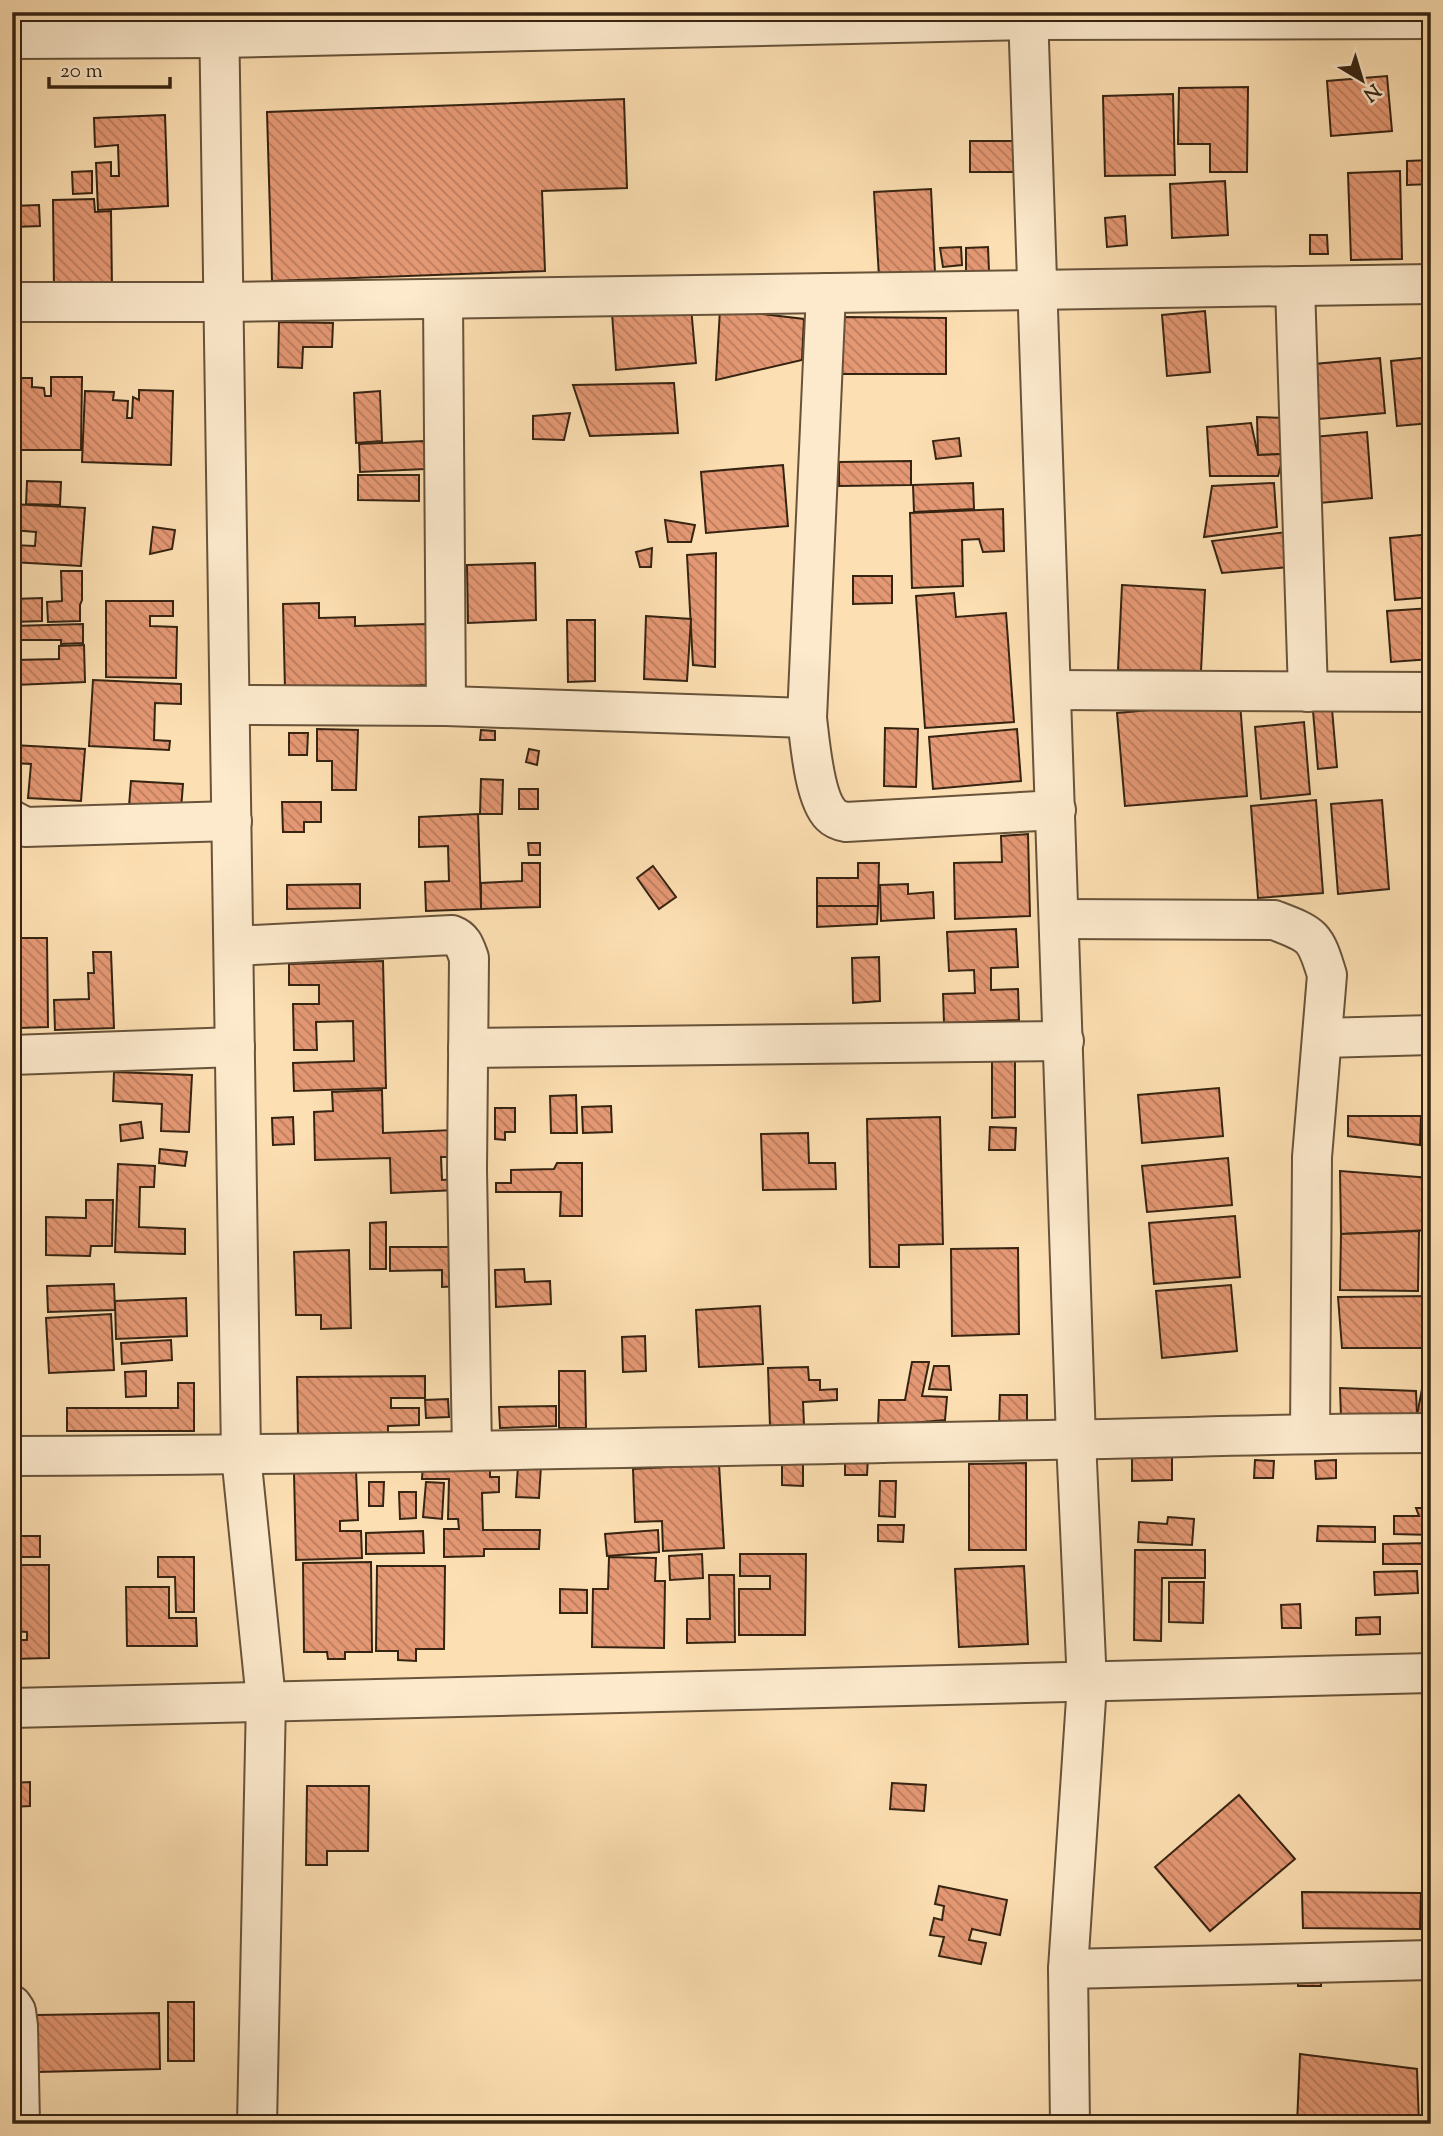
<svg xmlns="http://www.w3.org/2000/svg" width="1443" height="2136" viewBox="0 0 1443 2136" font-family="'Sorts Mill Goudy',serif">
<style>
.building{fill:url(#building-back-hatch);stroke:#362412;stroke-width:2}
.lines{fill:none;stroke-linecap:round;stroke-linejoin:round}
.minor-casing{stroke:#68533a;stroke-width:42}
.minor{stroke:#fdeacd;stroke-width:38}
</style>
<defs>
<pattern id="building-back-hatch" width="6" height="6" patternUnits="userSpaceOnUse" patternTransform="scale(1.75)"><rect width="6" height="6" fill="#e59874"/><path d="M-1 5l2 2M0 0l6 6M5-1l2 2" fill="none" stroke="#ba7c5e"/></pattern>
</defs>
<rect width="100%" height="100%" fill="#fcdfb2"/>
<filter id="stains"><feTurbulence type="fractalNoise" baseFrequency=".00286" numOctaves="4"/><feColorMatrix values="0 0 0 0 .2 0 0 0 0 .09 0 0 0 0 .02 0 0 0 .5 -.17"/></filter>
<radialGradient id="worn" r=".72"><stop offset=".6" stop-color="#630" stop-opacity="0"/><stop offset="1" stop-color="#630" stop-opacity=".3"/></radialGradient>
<!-- building -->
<g class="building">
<path d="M 1387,76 L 1392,131 L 1331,136 L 1327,81 Z"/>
<path d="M 1248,87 L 1247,172 L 1210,172 L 1210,144 L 1178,144 L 1179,88 Z"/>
<path d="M 1173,94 L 1175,175 L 1105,176 L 1103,96 Z"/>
<path d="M 624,99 L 627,188 L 542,191 L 545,271 L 272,281 L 267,112 Z"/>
<path d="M 165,115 L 168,206 L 98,210 L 96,163 L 111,162 L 111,176 L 119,176 L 118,145 L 95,147 L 94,118 Z"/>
<path d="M 14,128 L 21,129 L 17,200 L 12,200 Z"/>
<rect x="970" y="141" width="51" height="31"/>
<path d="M 1431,160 L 1431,184 L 1407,185 L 1407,161 Z"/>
<path d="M 92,171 L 92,193 L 73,194 L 72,172 Z"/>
<path d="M 1400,171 L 1402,259 L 1351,260 L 1348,173 Z"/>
<path d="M 1225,181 L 1228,235 L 1172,238 L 1170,184 Z"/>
<path d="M 931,189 L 935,273 L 879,277 L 874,192 Z"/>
<path d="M 94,199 L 95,212 L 111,211 L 112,290 L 54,291 L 53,200 Z"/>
<path d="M 39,205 L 40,226 L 13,227 L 18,229 L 18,235 L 12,236 L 12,206 Z"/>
<path d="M 1125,216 L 1127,245 L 1107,247 L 1105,218 Z"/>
<path d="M 1310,235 L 1327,235 L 1328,254 L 1310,254 Z"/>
<path d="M 961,247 L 962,265 L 943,267 L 940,248 Z"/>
<path d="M 988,247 L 989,271 L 966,272 L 966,248 Z"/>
<path d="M 691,307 L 696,363 L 616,370 L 612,313 Z"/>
<path d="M 720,309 L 804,319 L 802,360 L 716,380 Z"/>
<path d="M 1205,311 L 1210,372 L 1167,376 L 1162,315 Z"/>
<path d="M 843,317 L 946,318 L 946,374 L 842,374 Z"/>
<path d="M 279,322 L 333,323 L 332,347 L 303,347 L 302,368 L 278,367 Z"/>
<path d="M 1431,357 L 1431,423 L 1397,426 L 1391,361 Z"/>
<path d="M 1380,358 L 1385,413 L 1319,419 L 1314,364 Z"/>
<path d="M 51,377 L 82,377 L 81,450 L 14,450 L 14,378 L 32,378 L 32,387 L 44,388 L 45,396 L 51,396 Z"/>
<path d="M 674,383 L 678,433 L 590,436 L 573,385 Z"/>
<path d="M 139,390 L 173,391 L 171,465 L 82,462 L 85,391 L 114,392 L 113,400 L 128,401 L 127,418 L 132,418 L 133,397 L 139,400 Z"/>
<path d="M 380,391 L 382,441 L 356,443 L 354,393 Z"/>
<path d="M 570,413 L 564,440 L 533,439 L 533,416 Z"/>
<path d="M 1257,417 L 1288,418 L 1284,454 L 1258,455 Z"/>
<path d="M 1251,423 L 1258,455 L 1284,454 L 1278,476 L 1210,476 L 1207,427 Z"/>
<path d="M 1367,432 L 1372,498 L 1320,503 L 1314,437 Z"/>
<path d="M 959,438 L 961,456 L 936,459 L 933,441 Z"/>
<path d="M 424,441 L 425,469 L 360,472 L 359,444 Z"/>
<path d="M 911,461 L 911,485 L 839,486 L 839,462 Z"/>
<path d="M 783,465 L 788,526 L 706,533 L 701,472 Z"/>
<path d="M 358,475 L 419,475 L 419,501 L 358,500 Z"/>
<path d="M 27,481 L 61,482 L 60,505 L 26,504 Z"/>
<path d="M 973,483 L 974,509 L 914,512 L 913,485 Z"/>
<path d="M 1274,483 L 1277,527 L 1204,537 L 1212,486 Z"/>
<path d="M 12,504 L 85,508 L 81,566 L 12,562 L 13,545 L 35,546 L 36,532 L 12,530 Z"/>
<path d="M 1003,509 L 1004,551 L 983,552 L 979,539 L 962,540 L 963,586 L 912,588 L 910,513 Z"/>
<path d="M 665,520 L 695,525 L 691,542 L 668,542 Z"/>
<path d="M 153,527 L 175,530 L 172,549 L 150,554 Z"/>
<path d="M 1287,532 L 1289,567 L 1222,573 L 1212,541 Z"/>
<path d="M 1431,534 L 1431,597 L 1395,600 L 1390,538 Z"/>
<path d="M 652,548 L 651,567 L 640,567 L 636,552 Z"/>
<path d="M 716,553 L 715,667 L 693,665 L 687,555 Z"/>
<path d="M 535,563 L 536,620 L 468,623 L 467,565 Z"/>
<path d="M 61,571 L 82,571 L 82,600 L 80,605 L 80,621 L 48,622 L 47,602 L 62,601 Z"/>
<path d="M 853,576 L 892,576 L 892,603 L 853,604 Z"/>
<path d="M 1122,585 L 1205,590 L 1201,671 L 1118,670 Z"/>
<path d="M 954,593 L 956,617 L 1006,613 L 1014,722 L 925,728 L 916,596 Z"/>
<path d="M 42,598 L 42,621 L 14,622 L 13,599 Z"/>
<path d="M 106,601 L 173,601 L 173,616 L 150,616 L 150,626 L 177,627 L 176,678 L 106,677 Z"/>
<path d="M 319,603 L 319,618 L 355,617 L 355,626 L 427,624 L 429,685 L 285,690 L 283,604 Z"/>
<path d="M 1431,608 L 1431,659 L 1391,662 L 1387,611 Z"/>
<path d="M 646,616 L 691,619 L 687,681 L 644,679 Z"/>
<path d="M 567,620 L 595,620 L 595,681 L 568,682 Z"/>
<path d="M 83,624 L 83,643 L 61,644 L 61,640 L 14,640 L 13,626 Z"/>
<path d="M 84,645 L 85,682 L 15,685 L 15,660 L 59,659 L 59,646 Z"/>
<path d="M 93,680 L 181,684 L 181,704 L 155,703 L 154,740 L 170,741 L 169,750 L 89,746 Z"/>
<path d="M 1240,702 L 1247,796 L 1125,806 L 1117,713 Z"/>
<path d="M 1332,709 L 1337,767 L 1318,769 L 1313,711 Z"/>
<path d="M 1304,722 L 1310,794 L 1261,799 L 1255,727 Z"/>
<path d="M 885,728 L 918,729 L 916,787 L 884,786 Z"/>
<path d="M 317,729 L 358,730 L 356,790 L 332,790 L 332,761 L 317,761 Z"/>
<path d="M 1017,729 L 1021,781 L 933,789 L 929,737 Z"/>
<path d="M 481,730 L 495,731 L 495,740 L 480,740 Z"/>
<path d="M 289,733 L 308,733 L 307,755 L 289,755 Z"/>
<path d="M 13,745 L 85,749 L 81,801 L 28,798 L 31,764 L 13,763 Z"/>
<path d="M 529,749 L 539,751 L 537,765 L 526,762 Z"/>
<path d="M 481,779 L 503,780 L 502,814 L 480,814 Z"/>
<path d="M 131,781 L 183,784 L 181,809 L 129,806 Z"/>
<rect x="519" y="789" width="19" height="20"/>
<path d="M 1316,800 L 1323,893 L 1258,898 L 1251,806 Z"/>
<path d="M 1382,800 L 1389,889 L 1338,894 L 1331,804 Z"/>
<path d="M 282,802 L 321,802 L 321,822 L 304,822 L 304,832 L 283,832 Z"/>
<path d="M 478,814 L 481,909 L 426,911 L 425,882 L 449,881 L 448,846 L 419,847 L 419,817 Z"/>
<path d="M 1028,834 L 1030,916 L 955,919 L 954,863 L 1002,862 L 1001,836 Z"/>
<path d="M 528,843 L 540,843 L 540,855 L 529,855 Z"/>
<path d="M 522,863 L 540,863 L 540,907 L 481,909 L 481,883 L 522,881 Z"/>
<path d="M 858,863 L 879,863 L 878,906 L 817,906 L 817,878 L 858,878 Z"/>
<path d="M 653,866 L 676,897 L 659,909 L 637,878 Z"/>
<path d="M 360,884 L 360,908 L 287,909 L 287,885 Z"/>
<path d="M 908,884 L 908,894 L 933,892 L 934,918 L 881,921 L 880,885 Z"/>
<path d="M 817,906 L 878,906 L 877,924 L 817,927 Z"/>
<rect x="12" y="912" width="7" height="22"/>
<path d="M 1016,929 L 1018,967 L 991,968 L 991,990 L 1018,989 L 1019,1020 L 944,1023 L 943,994 L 975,993 L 974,970 L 949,971 L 947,932 Z"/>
<path d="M 18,938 L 47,938 L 48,1027 L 19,1028 Z"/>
<path d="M 93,952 L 111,952 L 114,1028 L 55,1030 L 54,1000 L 89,999 L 88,973 L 94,973 Z"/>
<path d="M 879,957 L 880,1001 L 853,1003 L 852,958 Z"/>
<path d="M 383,961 L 386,1088 L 294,1091 L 293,1063 L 354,1061 L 353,1021 L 316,1022 L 317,1050 L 294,1050 L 293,1004 L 319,1004 L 319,985 L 289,985 L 289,964 Z"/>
<path d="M 992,1060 L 1015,1060 L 1015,1117 L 992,1118 Z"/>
<path d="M 114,1072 L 192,1075 L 189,1132 L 161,1131 L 162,1104 L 113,1101 Z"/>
<path d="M 1219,1088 L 1223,1136 L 1142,1143 L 1138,1095 Z"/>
<path d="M 382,1090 L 383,1133 L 454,1130 L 454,1157 L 441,1157 L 442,1180 L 457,1179 L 457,1190 L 391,1193 L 390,1158 L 315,1160 L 314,1112 L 333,1111 L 332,1092 Z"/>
<path d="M 576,1095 L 577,1133 L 551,1133 L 550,1096 Z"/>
<path d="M 611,1106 L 612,1132 L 583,1133 L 582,1107 Z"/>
<path d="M 495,1108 L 515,1108 L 515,1132 L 505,1132 L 505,1140 L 495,1139 Z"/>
<path d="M 1348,1116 L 1421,1116 L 1420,1145 L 1348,1136 Z"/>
<path d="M 293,1117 L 294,1144 L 273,1145 L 272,1118 Z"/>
<path d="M 940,1117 L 943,1244 L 899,1245 L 899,1267 L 870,1267 L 867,1119 Z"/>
<path d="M 141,1122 L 143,1138 L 121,1141 L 120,1125 Z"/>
<path d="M 1431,1124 L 1431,1168 L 1425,1165 Z"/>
<path d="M 990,1127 L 1016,1128 L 1015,1150 L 989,1150 Z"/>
<path d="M 808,1133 L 809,1163 L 835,1163 L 836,1189 L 763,1190 L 761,1134 Z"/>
<path d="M 160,1149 L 187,1152 L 185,1166 L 159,1163 Z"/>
<path d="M 1228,1158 L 1232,1205 L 1147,1212 L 1142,1166 Z"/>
<path d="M 557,1163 L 582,1163 L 582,1216 L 560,1216 L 561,1192 L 496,1192 L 496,1183 L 511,1183 L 511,1170 L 554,1169 Z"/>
<path d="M 118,1164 L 155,1166 L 154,1187 L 140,1187 L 139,1227 L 185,1229 L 185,1254 L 115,1252 Z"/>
<path d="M 1340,1171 L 1431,1178 L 1431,1230 L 1341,1234 Z"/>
<path d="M 86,1200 L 113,1200 L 112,1246 L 91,1246 L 90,1256 L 46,1255 L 46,1217 L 86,1218 Z"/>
<path d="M 1235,1216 L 1240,1277 L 1154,1284 L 1149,1223 Z"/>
<path d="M 386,1222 L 386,1269 L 370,1269 L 370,1223 Z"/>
<path d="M 1419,1231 L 1418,1291 L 1340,1290 L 1341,1234 Z"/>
<path d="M 390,1247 L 463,1247 L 463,1286 L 442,1287 L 442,1270 L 390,1271 Z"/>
<path d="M 1018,1248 L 1019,1334 L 952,1336 L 951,1249 Z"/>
<path d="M 349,1250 L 351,1328 L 321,1329 L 321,1315 L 296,1315 L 294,1252 Z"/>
<path d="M 524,1269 L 525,1282 L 550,1281 L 551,1304 L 496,1307 L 495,1270 Z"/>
<path d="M 114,1284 L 115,1310 L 48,1312 L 47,1286 Z"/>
<path d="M 1231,1285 L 1237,1351 L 1162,1358 L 1156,1291 Z"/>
<path d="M 1431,1296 L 1431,1348 L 1342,1348 L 1338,1297 Z"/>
<path d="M 186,1298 L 187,1336 L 116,1339 L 115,1301 Z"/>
<path d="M 760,1306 L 763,1364 L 699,1367 L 696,1310 Z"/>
<path d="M 111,1314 L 114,1370 L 49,1373 L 46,1318 Z"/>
<path d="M 645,1336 L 646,1371 L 623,1372 L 622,1337 Z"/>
<path d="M 171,1340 L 172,1360 L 122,1364 L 121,1343 Z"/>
<path d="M 912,1362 L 929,1362 L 922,1396 L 947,1397 L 945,1420 L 878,1426 L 879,1400 L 905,1400 Z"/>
<path d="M 934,1366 L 949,1366 L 951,1390 L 929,1389 Z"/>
<path d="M 808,1367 L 809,1380 L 820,1380 L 820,1390 L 837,1389 L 837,1400 L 803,1402 L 804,1425 L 770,1426 L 768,1368 Z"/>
<path d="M 146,1371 L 146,1396 L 126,1397 L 125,1372 Z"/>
<path d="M 559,1371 L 585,1371 L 586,1428 L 559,1428 Z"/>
<path d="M 425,1376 L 425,1398 L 391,1398 L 391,1408 L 419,1408 L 419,1425 L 388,1426 L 388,1435 L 298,1437 L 297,1377 Z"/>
<path d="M 178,1383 L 194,1383 L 194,1431 L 67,1431 L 67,1408 L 178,1408 Z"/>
<path d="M 1431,1383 L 1431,1414 L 1417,1415 L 1423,1384 Z"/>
<path d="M 1340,1388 L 1416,1391 L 1417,1415 L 1341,1416 Z"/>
<path d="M 1000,1395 L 1027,1395 L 1027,1428 L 999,1427 Z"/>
<path d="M 448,1399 L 449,1417 L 426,1418 L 425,1400 Z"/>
<path d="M 556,1406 L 556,1426 L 500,1428 L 499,1407 Z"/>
<path d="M 1132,1454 L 1172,1454 L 1172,1480 L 1132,1481 Z"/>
<path d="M 845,1458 L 868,1458 L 867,1475 L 845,1475 Z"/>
<path d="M 1255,1460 L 1274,1461 L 1273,1478 L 1254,1478 Z"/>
<path d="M 1336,1460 L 1336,1478 L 1316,1479 L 1315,1461 Z"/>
<path d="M 782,1462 L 803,1462 L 803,1486 L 782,1485 Z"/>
<path d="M 1026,1463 L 1026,1550 L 969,1550 L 969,1464 Z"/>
<path d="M 423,1464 L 490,1464 L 490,1477 L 499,1477 L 499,1492 L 482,1493 L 483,1530 L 540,1530 L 539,1549 L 484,1549 L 484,1556 L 444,1557 L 444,1529 L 459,1529 L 458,1519 L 448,1519 L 449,1479 L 422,1479 Z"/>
<path d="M 719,1464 L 724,1548 L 663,1551 L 662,1521 L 635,1522 L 633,1469 Z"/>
<path d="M 518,1465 L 541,1466 L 539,1498 L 516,1497 Z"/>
<path d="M 356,1471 L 358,1520 L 340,1521 L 340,1531 L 361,1531 L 362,1558 L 296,1560 L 294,1473 Z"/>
<path d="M 880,1481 L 896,1481 L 895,1517 L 879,1516 Z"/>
<path d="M 369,1482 L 384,1482 L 383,1506 L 369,1506 Z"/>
<path d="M 426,1482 L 444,1483 L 442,1519 L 423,1517 Z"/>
<path d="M 399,1492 L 416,1492 L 416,1518 L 400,1519 Z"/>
<path d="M 1416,1508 L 1431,1508 L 1431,1535 L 1394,1534 L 1394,1516 L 1419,1516 Z"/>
<path d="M 1168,1517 L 1194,1519 L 1192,1545 L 1138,1542 L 1139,1522 L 1167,1524 Z"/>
<path d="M 878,1525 L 904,1525 L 903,1542 L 878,1541 Z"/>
<path d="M 1318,1526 L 1375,1527 L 1375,1542 L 1317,1541 Z"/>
<path d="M 658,1530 L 659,1552 L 607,1556 L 605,1534 Z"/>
<path d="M 423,1531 L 424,1553 L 366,1554 L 366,1533 Z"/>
<rect x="12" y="1536" width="28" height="21"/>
<path d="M 1431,1543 L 1431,1564 L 1383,1564 L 1383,1544 Z"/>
<path d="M 1135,1550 L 1205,1550 L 1205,1578 L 1162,1578 L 1161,1641 L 1134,1640 Z"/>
<path d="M 702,1554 L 703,1578 L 670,1580 L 669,1556 Z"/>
<path d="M 740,1554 L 806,1554 L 805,1635 L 739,1635 L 739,1589 L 770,1589 L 770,1576 L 740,1576 Z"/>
<path d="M 158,1557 L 194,1557 L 194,1612 L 176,1612 L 175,1577 L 158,1577 Z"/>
<path d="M 609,1557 L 656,1558 L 655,1581 L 665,1581 L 664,1648 L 592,1647 L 593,1589 L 608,1589 Z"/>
<path d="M 371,1562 L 372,1652 L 345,1652 L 345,1659 L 328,1659 L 327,1652 L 304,1652 L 303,1563 Z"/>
<path d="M 12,1565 L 49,1565 L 49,1658 L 12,1659 L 12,1640 L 27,1640 L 27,1632 L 12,1631 Z"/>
<path d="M 377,1566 L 445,1566 L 444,1649 L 416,1649 L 416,1661 L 398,1660 L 398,1651 L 376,1651 Z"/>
<path d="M 1024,1566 L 1028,1644 L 959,1647 L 955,1569 Z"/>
<path d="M 1417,1571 L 1418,1593 L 1375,1595 L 1374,1572 Z"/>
<path d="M 709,1575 L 734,1575 L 735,1642 L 687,1643 L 687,1619 L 710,1619 Z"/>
<path d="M 1169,1582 L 1204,1582 L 1203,1623 L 1169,1622 Z"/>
<path d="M 126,1587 L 169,1587 L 169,1618 L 196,1618 L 197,1646 L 127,1646 Z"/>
<path d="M 560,1589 L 587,1590 L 587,1613 L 560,1613 Z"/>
<path d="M 1300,1604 L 1301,1628 L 1282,1628 L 1281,1605 Z"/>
<path d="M 1380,1617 L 1380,1634 L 1356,1635 L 1356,1618 Z"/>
<path d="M 30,1782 L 30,1806 L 12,1807 L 12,1783 Z"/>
<path d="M 892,1783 L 926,1785 L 924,1811 L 890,1809 Z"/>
<path d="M 1423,1783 L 1431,1783 L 1431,1836 L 1425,1834 Z"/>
<path d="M 307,1786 L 369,1786 L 368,1851 L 327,1851 L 327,1865 L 306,1865 Z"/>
<path d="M 1239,1795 L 1295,1859 L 1210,1931 L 1155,1867 Z"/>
<path d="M 939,1886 L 1007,1900 L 1000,1935 L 972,1929 L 969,1940 L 986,1943 L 981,1964 L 939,1956 L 944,1937 L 930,1935 L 934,1918 L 942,1920 L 944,1906 L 935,1904 Z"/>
<path d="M 1302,1892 L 1421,1893 L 1420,1929 L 1303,1928 Z"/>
<rect x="1298" y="1973" width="23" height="13"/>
<rect x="168" y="2002" width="26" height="59"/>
<path d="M 159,2013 L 160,2069 L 38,2072 L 37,2015 Z"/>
<path d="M 1300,2054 L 1417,2069 L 1419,2124 L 1297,2124 Z"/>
</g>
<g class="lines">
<defs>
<g id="minor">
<path d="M 219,12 L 241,1455 L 266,1700 L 257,2124"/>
<path d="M 1028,12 L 1076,1440 L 1087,1684 L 1068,1969 L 1070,2124"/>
<path d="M 12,39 L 219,38 L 1029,20 L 1431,19"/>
<path d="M 1295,286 L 1308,692"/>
<path d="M 826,293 L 807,718 C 810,742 814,798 831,815 C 835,819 840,821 846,822 L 1056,810"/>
<path d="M 443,299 L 446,706"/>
<path d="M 12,302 L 224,302 L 1431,284"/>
<path d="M 1052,690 L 1431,692"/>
<path d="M 230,705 L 446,706 L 807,718"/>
<path d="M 12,820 L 25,827 L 232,821"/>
<path d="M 1060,919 L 1274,920 C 1313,935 1315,935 1327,975 L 1312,1157 L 1310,1433"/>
<path d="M 234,946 L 452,935 C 463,939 465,947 469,958 L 467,1170 L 472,1450"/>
<path d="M 1322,1038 L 1431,1035"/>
<path d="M 468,1048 L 1064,1041"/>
<path d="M 12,1055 L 235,1047"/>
<path d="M 12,1456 C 357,1455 701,1446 1046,1440 C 1174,1438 1302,1433 1431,1433"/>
<path d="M 12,1708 C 485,1693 958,1688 1431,1673"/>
<path d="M 1068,1969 L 1431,1960"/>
<path d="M 12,2005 L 16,2011 L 18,2026 L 20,2124"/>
</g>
</defs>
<!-- minor casing -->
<use href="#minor" class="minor-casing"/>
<!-- minor -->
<use href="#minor" class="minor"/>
</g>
<!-- margin -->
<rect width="1443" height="2136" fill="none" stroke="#fcdfb2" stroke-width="42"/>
<rect x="14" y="14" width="1415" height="2108" fill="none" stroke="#362412" stroke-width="3.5"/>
<rect x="21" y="21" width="1401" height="2094" fill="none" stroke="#362412" stroke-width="2"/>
<!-- north arrow -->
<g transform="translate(1362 80) rotate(142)" stroke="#fdeacd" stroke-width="5" paint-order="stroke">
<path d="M0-5L12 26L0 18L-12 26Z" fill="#362412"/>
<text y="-10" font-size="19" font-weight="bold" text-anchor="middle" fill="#362412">N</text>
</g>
<!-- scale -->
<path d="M49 77v10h121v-10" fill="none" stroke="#362412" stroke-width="3.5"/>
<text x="60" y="77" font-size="21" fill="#362412" stroke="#fdeacd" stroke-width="5" paint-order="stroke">20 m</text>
<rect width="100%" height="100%" filter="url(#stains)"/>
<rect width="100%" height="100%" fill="url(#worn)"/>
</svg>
